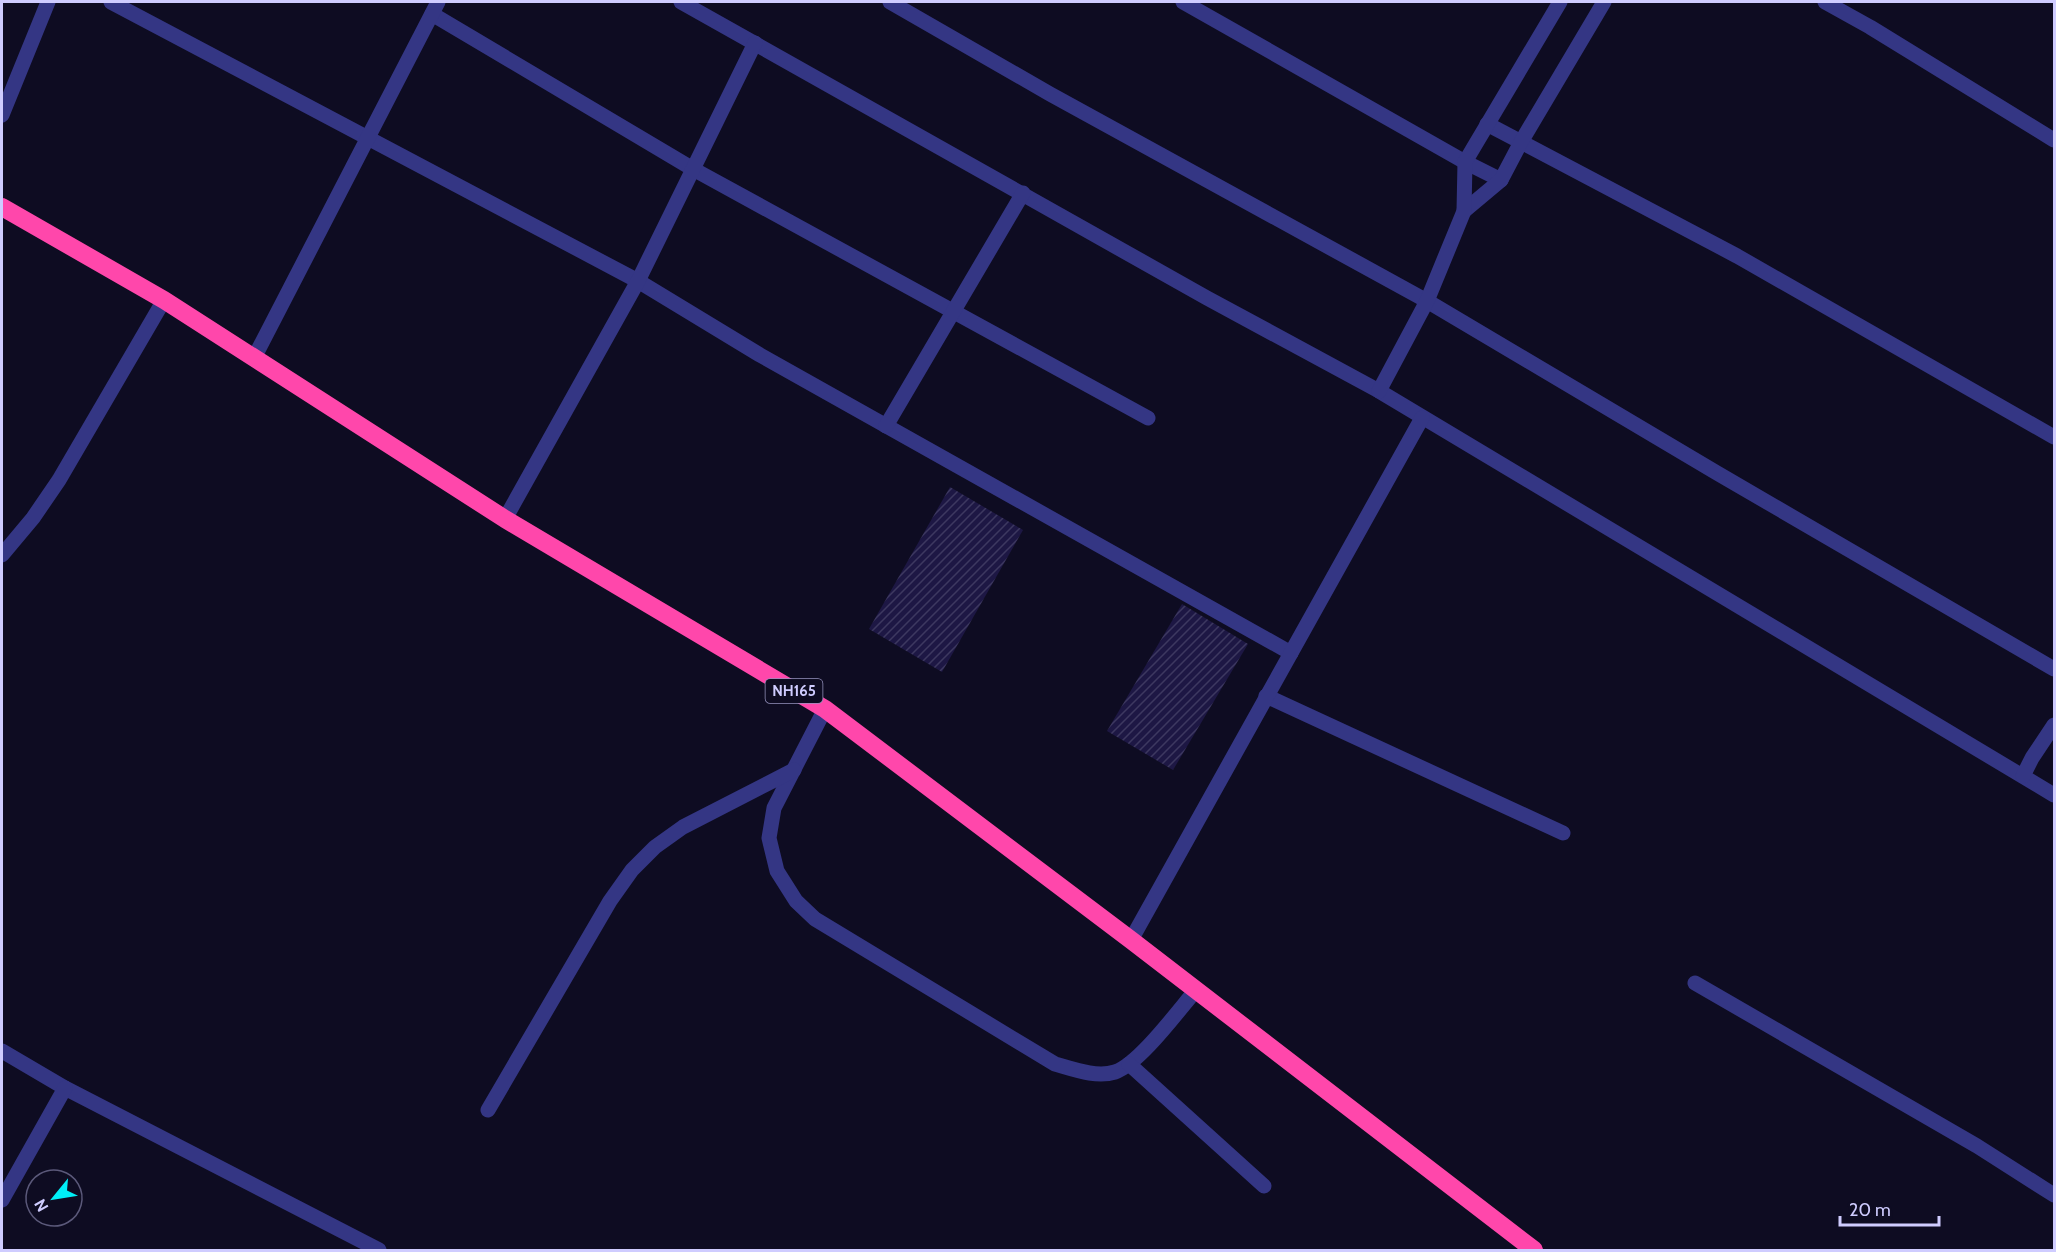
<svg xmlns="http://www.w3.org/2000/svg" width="2056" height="1252" viewBox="0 0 2056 1252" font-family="Cabin,sans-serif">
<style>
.building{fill:url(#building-hatch)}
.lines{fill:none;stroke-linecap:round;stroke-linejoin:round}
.lane{stroke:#343684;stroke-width:15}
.street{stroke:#343684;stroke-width:15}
.highway{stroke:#ff47ab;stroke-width:18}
.labels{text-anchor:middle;stroke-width:6;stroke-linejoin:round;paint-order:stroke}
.shield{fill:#0e0c22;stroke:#9592bd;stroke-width:1.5}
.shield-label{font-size:15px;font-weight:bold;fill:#cfccff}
</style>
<defs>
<pattern id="building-hatch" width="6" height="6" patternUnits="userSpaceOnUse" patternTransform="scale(1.5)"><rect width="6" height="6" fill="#1d1744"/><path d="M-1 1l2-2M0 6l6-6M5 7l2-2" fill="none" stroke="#3d3860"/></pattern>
</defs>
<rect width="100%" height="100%" fill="#0e0c22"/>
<!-- building -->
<g class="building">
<path d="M 950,487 L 1023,530 L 942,672 L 869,629 Z"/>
<path d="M 1182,604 L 1248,644 L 1173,770 L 1107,731 Z"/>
</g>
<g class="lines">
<!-- lane -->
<g class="lane">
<path d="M 1266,696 L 1563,833"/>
<path d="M 825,709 L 774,808 L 769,838 L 777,871 L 796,901 L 815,919 L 1055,1064 C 1073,1069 1096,1078 1115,1072 C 1139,1064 1178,1011 1196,990"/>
<path d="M 1129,1064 L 1264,1186"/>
<path d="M 488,1110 L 610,901 L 632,870 L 655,847 L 683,827 L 794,770"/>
</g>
<!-- street -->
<g class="street">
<path d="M 111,2 L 638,281 L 760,355 L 1291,653"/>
<path d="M 681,2 L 1207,298 L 1379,391 L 2054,795"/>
<path d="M 890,2 L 1050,94 L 1427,301 L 1717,473 L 2054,669"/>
<path d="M 1183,2 L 1465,162 L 1501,180"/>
<path d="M 1825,2 L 1870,27 L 2054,140"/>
<path d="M 432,14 L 693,169 L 1148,418"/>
<path d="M 2,115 L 48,2"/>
<path d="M 1487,124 L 1737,256 L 2054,437"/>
<path d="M 1464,211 L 1501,180 L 1521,142 L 1604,2"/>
<path d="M 254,358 L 438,2"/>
<path d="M 1379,391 L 1427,301 L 1464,211 L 1465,162 L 1560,2"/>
<path d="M 886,426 L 1023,193"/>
<path d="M 505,519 L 638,281 L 755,43"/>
<path d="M 2,555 L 33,518 L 59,480 L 164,300"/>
<path d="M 2023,776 L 2032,758 L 2054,725"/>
<path d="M 1131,940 L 1422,418"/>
<path d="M 1695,983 L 1977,1146 L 2054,1195"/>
<path d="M 2,1051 L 65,1088 L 379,1250"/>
<path d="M 2,1200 L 65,1088"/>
</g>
<!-- highway -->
<path class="highway" d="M 2,207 L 164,300 L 505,519 L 825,709 L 1131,940 L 1534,1250"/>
</g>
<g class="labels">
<!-- shield labels -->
<rect class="shield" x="765.5" y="679" width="57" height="24" rx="4.5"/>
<g class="shield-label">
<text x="794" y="696">NH165</text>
</g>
</g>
<!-- border -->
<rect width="2056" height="1252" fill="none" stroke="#cfccff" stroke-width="6"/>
<!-- north arrow -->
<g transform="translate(54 1198) rotate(240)"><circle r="28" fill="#0e0c22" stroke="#5b597a" stroke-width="1.5"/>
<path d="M0-4.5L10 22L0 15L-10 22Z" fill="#00eff7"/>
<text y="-9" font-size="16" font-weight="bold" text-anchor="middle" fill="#cfccff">N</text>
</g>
<!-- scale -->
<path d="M1840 1216v9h99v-9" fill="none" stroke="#cfccff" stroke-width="3"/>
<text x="1849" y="1216" font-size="18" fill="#cfccff" stroke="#0e0c22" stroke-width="4.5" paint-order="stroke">20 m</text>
</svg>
